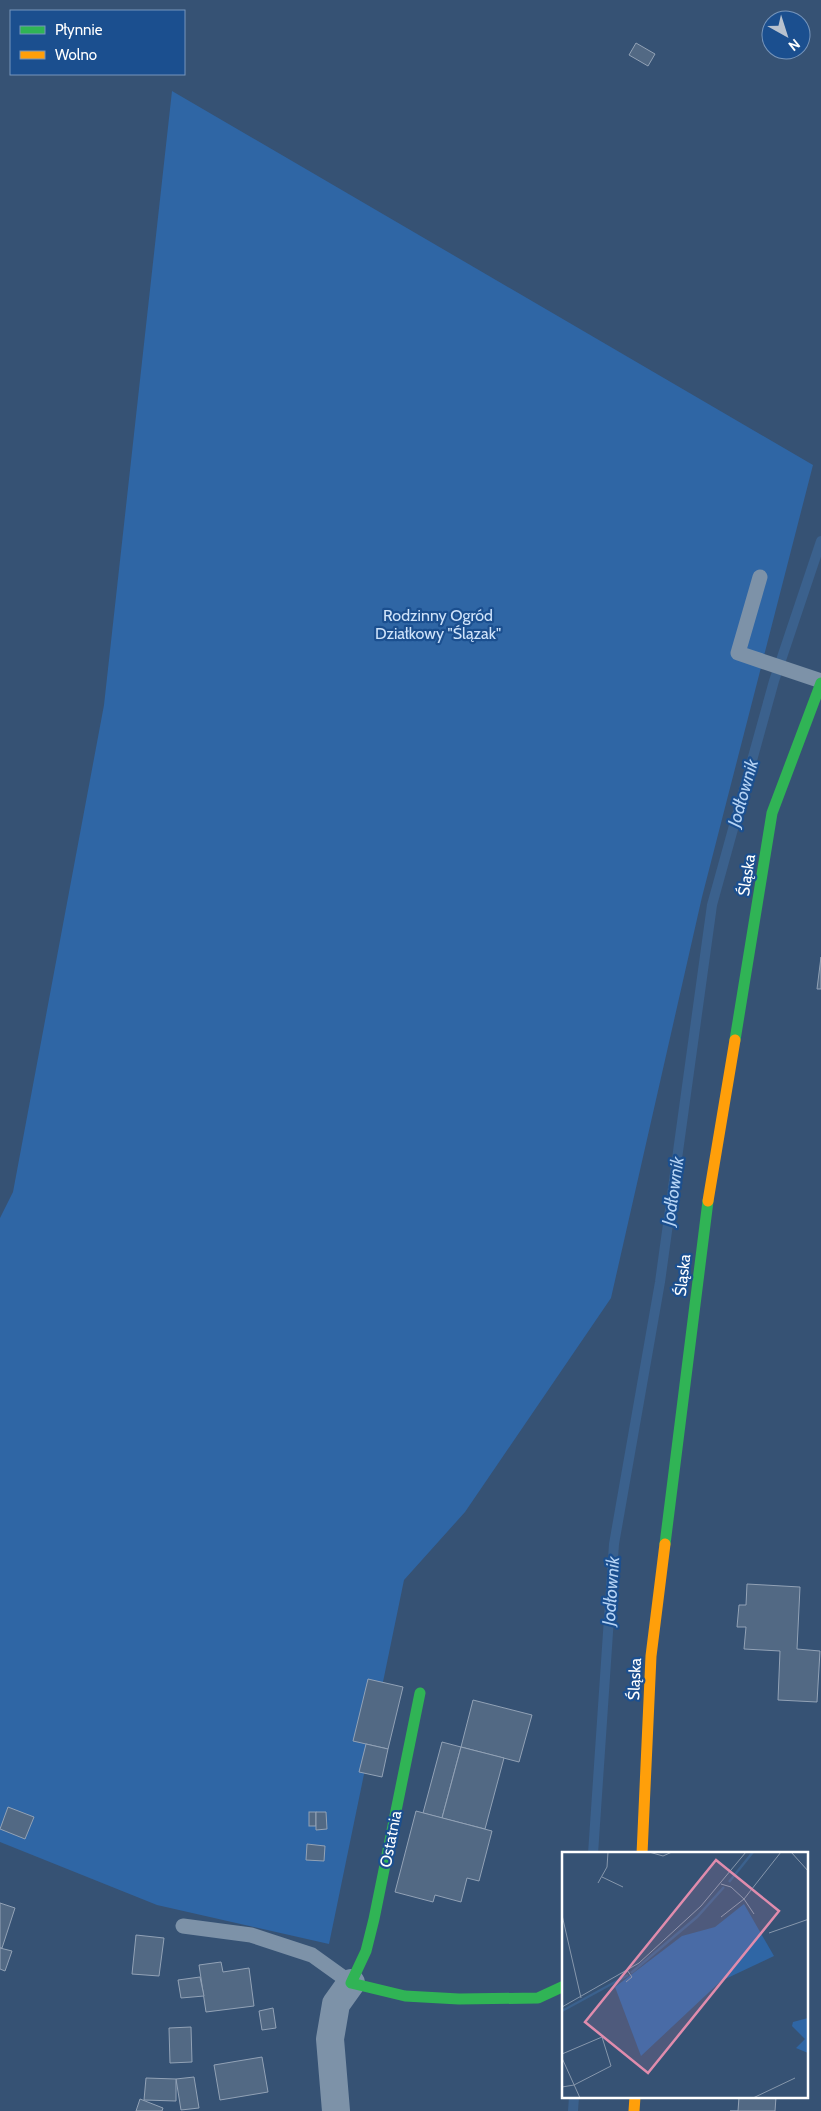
<svg xmlns="http://www.w3.org/2000/svg" width="821" height="2111" viewBox="0 0 821 2111" font-family="Cabin,sans-serif">
<style>
.green{fill:#2f66a5}
.lines{fill:none;stroke-linecap:round;stroke-linejoin:round}
.stream{stroke:#3b618d;stroke-width:10}
.building{fill:#526984;stroke:#92a2b6}
.lane{stroke:#7d92a8;stroke-width:15}
.street{stroke:#7d92a8;stroke-width:28}
.fast{stroke:#30b455;stroke-width:11}
.slow{stroke:#ff9f0a;stroke-width:11}
.labels{text-anchor:middle;stroke-width:4.5;stroke-linejoin:round;paint-order:stroke}
.park-label{font-size:16px;fill:#cfe3fa;stroke:#1b4f8f}
.street-label{font-size:16px;fill:#fff;stroke:#1b4f8f}
.water-label{font-size:18px;font-style:italic;fill:#b5d3f5;stroke:#1b4f8f}
.inset-river{fill:none;stroke:#3b618d;stroke-width:2.5}
.inset-road{fill:none;stroke:#8697ac;stroke-width:1}
.view{fill:#e08cad;fill-opacity:0.15;stroke:#e08cad;stroke-width:2.5}
.inset-edge{fill:none;stroke:#fff;stroke-width:2.5}
</style>
<rect width="100%" height="100%" fill="#365274"/>
<!-- green -->
<path class="green" d="M 172,91 L 813,465 L 702,897 L 611,1298 L 465,1512 L 404,1580 L 329,1944 L 157,1905 L 0,1842 L 0,1218 L 13,1192 L 104,705 Z"/>
<g class="lines">
<!-- stream -->
<g class="stream">
<path d="M 593,1854 L 614,1544 L 660,1282 L 712,905 L 774,681 L 821,541"/>
<path d="M 573,2111 L 574,2097"/>
</g>
</g>
<!-- building -->
<g class="building">
<path d="M 636,43 L 655,54 L 648,66 L 629,55 Z"/>
<path d="M 821,957 L 821,989 L 817,989 Z"/>
<path d="M 747,1584 L 800,1587 L 797,1649 L 820,1651 L 817,1702 L 778,1700 L 780,1651 L 744,1649 L 746,1627 L 737,1627 L 739,1605 L 746,1605 Z"/>
<path d="M 368,1679 L 403,1687 L 388,1749 L 353,1741 Z"/>
<path d="M 473,1700 L 532,1715 L 519,1762 L 461,1747 Z"/>
<path d="M 442,1742 L 461,1747 L 442,1818 L 423,1813 Z"/>
<path d="M 366,1744 L 388,1749 L 382,1777 L 359,1772 Z"/>
<path d="M 461,1747 L 504,1758 L 485,1829 L 442,1818 Z"/>
<path d="M 8,1807 L 34,1817 L 25,1839 L 0,1829 Z"/>
<path d="M 416,1811 L 492,1831 L 479,1881 L 467,1878 L 461,1902 L 435,1895 L 433,1902 L 395,1892 Z"/>
<rect x="309" y="1812" width="7" height="14"/>
<path d="M 316,1812 L 326,1812 L 327,1829 L 316,1830 Z"/>
<path d="M 307,1844 L 325,1846 L 324,1861 L 306,1860 Z"/>
<path d="M 0,1903 L 15,1908 L 2,1948 L 0,1948 Z"/>
<path d="M 136,1935 L 164,1938 L 159,1976 L 132,1974 Z"/>
<path d="M 0,1948 L 12,1951 L 5,1971 L 0,1969 Z"/>
<path d="M 221,1962 L 223,1972 L 249,1968 L 254,2006 L 206,2012 L 199,1965 Z"/>
<path d="M 200,1977 L 204,1996 L 181,1998 L 178,1980 Z"/>
<path d="M 273,2008 L 276,2028 L 262,2030 L 259,2011 Z"/>
<path d="M 191,2027 L 192,2062 L 170,2063 L 169,2028 Z"/>
<path d="M 262,2057 L 268,2092 L 220,2100 L 214,2065 Z"/>
<path d="M 194,2077 L 199,2108 L 181,2110 L 176,2079 Z"/>
<path d="M 146,2078 L 176,2079 L 176,2101 L 144,2100 Z"/>
<path d="M 739,2097 L 776,2097 L 775,2111 L 730,2111 L 738,2111 Z"/>
<path d="M 140,2099 L 163,2108 L 162,2111 L 136,2111 Z"/>
</g>
<g class="lines">
<!-- lane -->
<g class="lane">
<path d="M 760,577 L 738,653 L 821,681"/>
<path d="M 183,1926 L 251,1935 L 312,1955 L 351,1983"/>
</g>
<!-- street -->
<path class="street" d="M 336,2111 L 330,2039 L 336,2004 L 351,1983"/>
<!-- fast -->
<g class="fast">
<path d="M 735,1040 L 772,813 L 821,683"/>
<path d="M 665,1544 L 708,1201"/>
<path d="M 420,1693 L 374,1919 L 366,1951 L 351,1983 L 405,1996 L 459,1999 L 538,1998 L 564,1986"/>
</g>
<!-- slow -->
<g class="slow">
<path d="M 708,1201 L 735,1040"/>
<path d="M 642,1854 L 651,1656 L 665,1544"/>
<path d="M 634,2111 L 635,2097"/>
</g>
</g>
<g class="labels">
<!-- park labels -->
<g class="park-label">
<text x="438" y="621">Rodzinny Ogród<tspan x="438" dy="18">Działkowy "Ślązak"</tspan></text>
</g>
<!-- street labels -->
<g class="street-label">
<text transform="translate(746 875) rotate(-81)" y="6">Śląska</text>
<text transform="translate(682 1275) rotate(-83)" y="6">Śląska</text>
<text transform="translate(634 1679) rotate(-87)" y="6">Śląska</text>
<text transform="translate(390 1839) rotate(-79)" y="6">Ostatnia</text>
</g>
<!-- water labels -->
<g class="water-label">
<text transform="translate(743 793) rotate(-74)" y="6">Jodłownik</text>
<text transform="translate(673 1191) rotate(-82)" y="6">Jodłownik</text>
<text transform="translate(611 1591) rotate(-86)" y="6">Jodłownik</text>
</g>
</g>
<!-- overview -->
<g transform="translate(562 1852)">
<rect width="246" height="246" fill="#365274"/>
<path d="M 182,52 L 212,104 L 159,129 L 79,204 L 53,135 L 120,84 L 153,75 ZM 246,166 L 246,201 L 234,196 L 243,187 L 230,174 L 231,170 Z" fill="#2f66a5"/>
<path class="inset-river" d="M 167,30 L 191,0M 69,121 L 135,65 L 162,35M 0,159 L 66,123"/>
<path class="inset-road" d="M 87,0 L 101,4 L 110,0M 229,0 L 247,20M 40,25 L 61,35M 36,31 L 45,15 L 46,0M 159,32 L 169,35 L 182,47 L 159,65M 192,62 L 182,47 L 219,0M 0,63 L 19,146M 207,81 L 247,67M 64,130 L 70,125 L 65,118M 0,155 L 77,111 L 139,54 L 184,0M 0,202 L 40,185 L 49,214 L 12,233 L 0,235M 0,206 L 18,246M 191,246 L 233,226"/>
<path class="view" d="M 154,8 L 217,59 L 86,221 L 23,170 Z"/>
<rect width="246" height="246" class="inset-edge"/>
</g>
<!-- legend -->
<rect x="10" y="10" width="175" height="65" fill="#1b4f8f" stroke="#7695bc"/>
<rect x="20" y="26" width="25" height="8" fill="#30b455" stroke="#7695bc"/>
<text x="55" y="35" font-size="15" fill="#ffffff">Płynnie</text>
<rect x="20" y="51" width="25" height="8" fill="#ff9f0a" stroke="#7695bc"/>
<text x="55" y="60" font-size="15" fill="#ffffff">Wolno</text>
<!-- north arrow -->
<g transform="translate(786 35) rotate(141)"><circle r="24" fill="#1b4f8f" stroke="#7695bc"/>
<path d="M0-4L9 19L0 12L-9 19Z" fill="#b9c2ce"/>
<text y="-8" font-size="14" font-weight="bold" text-anchor="middle" fill="#ffffff">N</text>
</g>
</svg>
